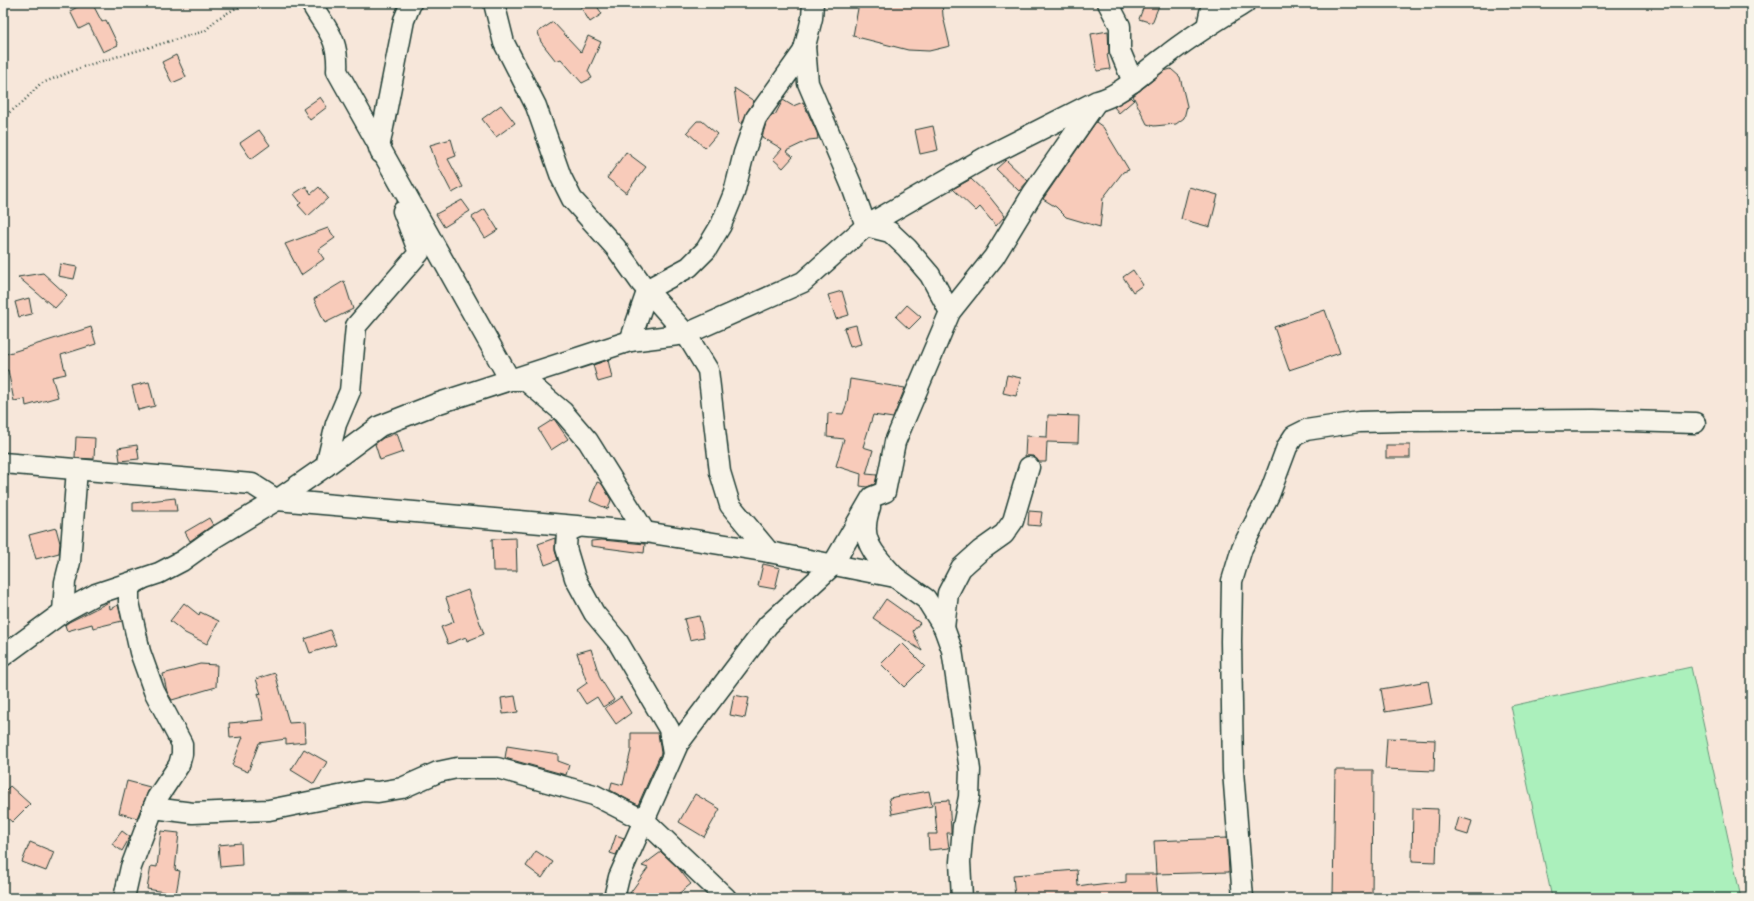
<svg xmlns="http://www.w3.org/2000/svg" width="1754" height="901" viewBox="0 0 1754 901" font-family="'Comic Neue',sans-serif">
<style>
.green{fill:#abf0bc;stroke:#659678}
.building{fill:#f8cbba;stroke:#1f3d34}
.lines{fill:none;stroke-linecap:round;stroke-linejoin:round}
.minor-casing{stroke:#1f3d34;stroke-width:23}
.path{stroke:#1f3d34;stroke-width:2.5;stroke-dasharray:1 3;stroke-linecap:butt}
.minor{stroke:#f7f3e8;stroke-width:20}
</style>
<rect width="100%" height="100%" fill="#f7e7da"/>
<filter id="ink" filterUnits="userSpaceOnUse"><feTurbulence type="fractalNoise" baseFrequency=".025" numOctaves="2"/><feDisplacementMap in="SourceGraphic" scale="8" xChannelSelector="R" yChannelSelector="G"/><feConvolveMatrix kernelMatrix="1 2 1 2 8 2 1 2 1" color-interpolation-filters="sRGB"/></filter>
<g filter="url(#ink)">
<!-- green -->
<path class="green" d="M 1691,667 L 1741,898 L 1552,898 L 1511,706 Z"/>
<!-- building -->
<g class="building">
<path d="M 85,3 L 92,3 L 102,22 L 106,20 L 118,45 L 103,52 L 89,24 L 79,29 L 70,11 Z"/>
<path d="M 578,3 L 595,3 L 602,14 L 590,22 Z"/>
<path d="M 859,3 L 942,3 L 943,16 L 950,46 L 929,51 L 908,50 L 853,36 Z"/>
<path d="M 1145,3 L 1160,3 L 1152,23 L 1139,19 Z"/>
<path d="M 553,22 L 581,52 L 588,36 L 601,42 L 588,71 L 592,78 L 582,83 L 561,59 L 556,61 L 541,42 L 538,32 Z"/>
<path d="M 1108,31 L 1109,53 L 1107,54 L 1110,69 L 1097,71 L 1091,34 Z"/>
<path d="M 176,55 L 186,77 L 172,83 L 162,62 Z"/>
<path d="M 1171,69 L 1180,77 L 1187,106 L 1184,118 L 1176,124 L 1154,126 L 1147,124 L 1133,96 L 1164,71 Z"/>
<path d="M 734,88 L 754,101 L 747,112 L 742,124 L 739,122 Z"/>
<path d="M 320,97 L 327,107 L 310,120 L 303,109 Z"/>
<path d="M 1131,97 L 1134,100 L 1119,113 L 1114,107 Z"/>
<path d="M 783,100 L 793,106 L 803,102 L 817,133 L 818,139 L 809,140 L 786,151 L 793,157 L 783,168 L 773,159 L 782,149 L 762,137 L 766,123 L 773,114 L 775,115 Z"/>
<path d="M 501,105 L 515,123 L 496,137 L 482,119 Z"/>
<path d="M 697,121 L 702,121 L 717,134 L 705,148 L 687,132 Z"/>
<path d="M 1096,122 L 1103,127 L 1129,170 L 1123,172 L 1103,198 L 1100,227 L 1066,217 L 1056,207 L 1043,199 Z"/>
<path d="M 933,126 L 938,150 L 920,154 L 915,130 Z"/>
<path d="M 259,130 L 270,145 L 251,159 L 240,143 Z"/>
<path d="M 451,139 L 456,156 L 448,159 L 463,187 L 452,193 L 435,160 L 430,145 Z"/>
<path d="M 626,152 L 646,167 L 626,193 L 607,178 Z"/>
<path d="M 1006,160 L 1028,181 L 1019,191 L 996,169 Z"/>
<path d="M 971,179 L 989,196 L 1005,216 L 996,226 L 980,207 L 976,211 L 953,189 Z"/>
<path d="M 306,186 L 311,194 L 319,187 L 328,198 L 308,216 L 298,205 L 301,203 L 294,194 Z"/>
<path d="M 1189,187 L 1218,195 L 1210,227 L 1181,219 Z"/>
<path d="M 462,200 L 470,211 L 444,227 L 436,214 Z"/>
<path d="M 485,209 L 498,230 L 485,238 L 472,217 Z"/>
<path d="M 328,228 L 335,238 L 318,250 L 324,259 L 301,275 L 285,244 Z"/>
<path d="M 60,264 L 77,267 L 74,279 L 58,276 Z"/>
<path d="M 1133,270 L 1143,285 L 1133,292 L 1123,277 Z"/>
<path d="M 43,273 L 67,295 L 55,308 L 18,277 Z"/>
<path d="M 344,281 L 353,309 L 325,323 L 314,299 Z"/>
<path d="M 842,291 L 849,315 L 836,319 L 828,295 Z"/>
<path d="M 29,298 L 32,314 L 19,317 L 15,302 Z"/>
<path d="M 907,305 L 921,317 L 909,329 L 896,317 Z"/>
<path d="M 1325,310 L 1340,353 L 1289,370 L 1274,327 Z"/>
<path d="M 856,325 L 861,344 L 850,347 L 844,328 Z"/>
<path d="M 91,327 L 96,344 L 61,355 L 66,374 L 52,377 L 58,397 L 26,406 L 25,399 L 14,401 L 8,370 L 3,371 L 3,355 Z"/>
<path d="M 608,360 L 612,378 L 598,382 L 593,365 Z"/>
<path d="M 1007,375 L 1021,378 L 1016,396 L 1003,393 Z"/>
<path d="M 850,379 L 905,388 L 893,418 L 873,415 L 863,447 L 873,450 L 866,474 L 877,475 L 875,484 L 867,487 L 860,486 L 861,474 L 836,466 L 844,439 L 827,437 L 828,413 L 843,414 L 847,403 Z"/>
<path d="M 149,382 L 155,406 L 138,410 L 132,386 Z"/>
<path d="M 1048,415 L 1079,416 L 1078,443 L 1047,442 L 1046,462 L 1039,462 L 1033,456 L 1025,456 L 1026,436 L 1047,437 Z"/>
<path d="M 554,419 L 568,439 L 551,450 L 538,429 Z"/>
<path d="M 397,433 L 403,452 L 380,460 L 375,444 L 383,438 Z"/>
<path d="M 76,437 L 95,438 L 94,459 L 75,458 Z"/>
<path d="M 137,445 L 139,459 L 120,461 L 118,448 Z"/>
<rect x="1386" y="445" width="24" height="13"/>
<path d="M 597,482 L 602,484 L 611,500 L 608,509 L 590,501 Z"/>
<path d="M 175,498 L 177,511 L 133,511 L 133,503 Z"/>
<path d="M 1029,511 L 1042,512 L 1040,526 L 1028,525 Z"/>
<path d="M 209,518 L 213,525 L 190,541 L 185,532 Z"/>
<path d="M 56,528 L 60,543 L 59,553 L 36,559 L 29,535 Z"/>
<path d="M 516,538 L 517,571 L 493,571 L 492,539 Z"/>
<path d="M 555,538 L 555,551 L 558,560 L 545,565 L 538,544 Z"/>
<path d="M 602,540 L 645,544 L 644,553 L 591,546 L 591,541 Z"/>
<path d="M 763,564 L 780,568 L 775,589 L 758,586 Z"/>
<path d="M 468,590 L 484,634 L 467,641 L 466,637 L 448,644 L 441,627 L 454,622 L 446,598 Z"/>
<path d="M 886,599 L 920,623 L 913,631 L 922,651 L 873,618 Z"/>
<path d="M 109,602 L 110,609 L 118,605 L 122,621 L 93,628 L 92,624 L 67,631 L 65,625 L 69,622 Z"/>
<path d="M 184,603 L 199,615 L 200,612 L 219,621 L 207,644 L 185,633 L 170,621 Z"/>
<path d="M 699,616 L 704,637 L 690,640 L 684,619 Z"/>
<path d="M 330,630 L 336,645 L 310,653 L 305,639 Z"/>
<path d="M 902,643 L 925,666 L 904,687 L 881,664 Z"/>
<path d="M 591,649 L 600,678 L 614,700 L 603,707 L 597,697 L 586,704 L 577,690 L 587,683 L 577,653 Z"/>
<path d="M 200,664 L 217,665 L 216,687 L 172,700 L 167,692 L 163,674 Z"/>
<path d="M 275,673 L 289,723 L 304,722 L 305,742 L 286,744 L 286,739 L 259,743 L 248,772 L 232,765 L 243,737 L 230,738 L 229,723 L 264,720 L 258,693 L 261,694 L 256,679 Z"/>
<path d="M 1428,681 L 1432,704 L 1385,712 L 1381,689 Z"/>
<path d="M 734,695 L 749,698 L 745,718 L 730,715 Z"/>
<path d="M 515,696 L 518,712 L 503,714 L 501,698 Z"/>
<path d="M 621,697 L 631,713 L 616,724 L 605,708 Z"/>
<path d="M 631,733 L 658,733 L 661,753 L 638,805 L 610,790 L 612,782 L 623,785 L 631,750 Z"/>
<path d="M 1387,738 L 1435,740 L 1434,771 L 1385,769 Z"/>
<path d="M 507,746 L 558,754 L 558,761 L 569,765 L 566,775 L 505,758 Z"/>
<path d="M 304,749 L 327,762 L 314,784 L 291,770 Z"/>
<path d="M 1335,770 L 1373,770 L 1372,898 L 1333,898 Z"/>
<path d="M 127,781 L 150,787 L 137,818 L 119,813 Z"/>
<path d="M 10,786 L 30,804 L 12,822 L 3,814 L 3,793 Z"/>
<path d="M 929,791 L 932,806 L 892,814 L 889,798 Z"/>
<path d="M 695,794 L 720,809 L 704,837 L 679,822 Z"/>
<path d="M 949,800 L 951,830 L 951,833 L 947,833 L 949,848 L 929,850 L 928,834 L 937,834 L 934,801 Z"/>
<path d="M 1413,808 L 1438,809 L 1436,862 L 1412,861 Z"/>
<path d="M 1459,817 L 1472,821 L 1468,835 L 1455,831 Z"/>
<path d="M 122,831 L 130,837 L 122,851 L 112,844 Z"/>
<path d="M 161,831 L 179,833 L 175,870 L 180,871 L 176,894 L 147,889 L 151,866 L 157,867 Z"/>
<path d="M 616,835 L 624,838 L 616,855 L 610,853 Z"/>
<path d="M 1227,838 L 1229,872 L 1156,874 L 1154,841 Z"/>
<path d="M 30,842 L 54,852 L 46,871 L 22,862 Z"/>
<path d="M 241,843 L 242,865 L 220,867 L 218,845 Z"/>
<path d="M 536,851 L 553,862 L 542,878 L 526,866 Z"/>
<path d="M 661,852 L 678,868 L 691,884 L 673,898 L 637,898 L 630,893 L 648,868 L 642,866 Z"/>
<path d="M 1077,870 L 1078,886 L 1091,884 L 1092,886 L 1126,882 L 1126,874 L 1156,874 L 1158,898 L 1015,898 L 1013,875 Z"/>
</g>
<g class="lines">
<defs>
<g id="minor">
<path d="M 311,3 C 326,30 339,37 337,71 L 510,380 L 525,380 L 563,412 L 588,441 L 645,532"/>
<path d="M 494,3 L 504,43 L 536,106 L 561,177 L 572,199 L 616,248 L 641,283 L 686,334 L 708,370 L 720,472 L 730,505 L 769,552"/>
<path d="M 813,3 L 812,18 L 805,46 L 808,83 L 851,184 L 866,226 L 890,232 L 907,248 L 930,275 L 950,312"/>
<path d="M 1108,3 L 1120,26 L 1120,51 L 1133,82"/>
<path d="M 1207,27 L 1212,3"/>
<path d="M 381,153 L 379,148 L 404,20 L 411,3"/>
<path d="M 630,341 L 648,289 L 689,267 L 706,250 L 721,225 L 734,193 L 744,153 L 756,118 L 803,52 L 805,46"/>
<path d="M 3,463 L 252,484 L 277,500 L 645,532 L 769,552 L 895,577 L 926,599 L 944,628 L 952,650 L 970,770 L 969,797 L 963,826 L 960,862 L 962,898"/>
<path d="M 326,466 L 336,424 L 350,391 L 356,326 L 419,253 L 403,211"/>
<path d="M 870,507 C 868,513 866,519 866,526 C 864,546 882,563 895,577"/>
<path d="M 578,527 L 567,532 L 566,548 L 575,578 L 594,613 L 618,642 L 669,729 L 673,754"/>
<path d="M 63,612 L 65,582 L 70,562 L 77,469"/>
<path d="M 944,628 L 948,593 L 961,568 L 980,551 L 1004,534 L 1013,521 L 1029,467"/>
<path d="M 3,656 L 63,612 L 96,594 L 159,573 L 182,561 L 214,538 L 277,500 L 326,466 L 380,426 L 436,404 L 630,341 L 686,334 L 803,282 L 866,226 L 986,157 L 1097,101 C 1119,97 1147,69 1166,56 C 1191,36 1218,20 1245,3"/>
<path d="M 153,808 L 193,813 L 269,810 L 364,791 L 378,792 L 402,788 L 438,772 L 457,768 L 497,768 L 594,795 L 645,821 L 726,898"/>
<path d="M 124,898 L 131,867 L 157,798 L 179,765 L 182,754 L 182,744 L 154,691 L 140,652 L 129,602 L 129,586 L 142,579"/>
<path d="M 614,898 L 619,877 L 678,744 L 768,625 L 832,566 L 872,497 L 885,492 L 895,442 L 950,312 L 994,257 L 1033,193 L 1095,104"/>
<path d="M 1243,898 L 1233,771 L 1231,641 L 1232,581 L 1242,548 L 1269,495 L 1287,447 L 1294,436 L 1306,430 L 1359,422 L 1402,421 L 1594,420 L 1695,423"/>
</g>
</defs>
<!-- minor casing -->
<use href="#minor" class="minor-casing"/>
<!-- path -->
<path class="path" d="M 3,117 L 21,104 L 40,84 L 85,66 L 205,31 L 217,19 L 245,3"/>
<!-- minor -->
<use href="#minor" class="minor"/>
</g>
</g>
<!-- margin -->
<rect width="1754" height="901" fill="none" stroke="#f7f3e8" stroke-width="16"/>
<rect x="8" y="8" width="1738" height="885" fill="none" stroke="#1f3d34" stroke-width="1.5" filter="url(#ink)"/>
</svg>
